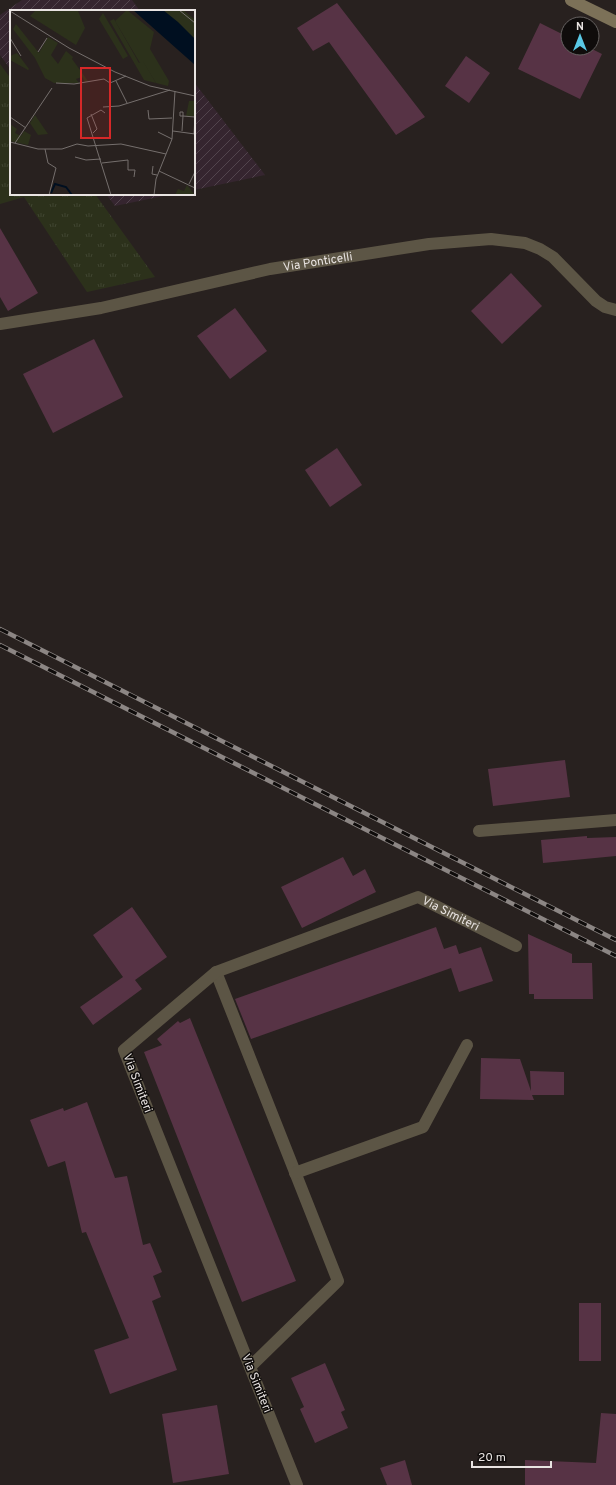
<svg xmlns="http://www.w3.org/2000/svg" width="616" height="1485" viewBox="0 0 616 1485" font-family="Overpass,sans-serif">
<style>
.industrial{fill:url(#industrial-furrows)}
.grass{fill:url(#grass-tufts)}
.building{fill:#573345}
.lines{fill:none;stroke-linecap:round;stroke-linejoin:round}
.lane{stroke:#5c5545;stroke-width:12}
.street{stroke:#5c5545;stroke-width:12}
.secondary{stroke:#7c7158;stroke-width:12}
.rail-casing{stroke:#8c8684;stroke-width:4.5}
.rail{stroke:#0f0c0b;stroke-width:3;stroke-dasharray:9;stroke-linecap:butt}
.labels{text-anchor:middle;stroke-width:3;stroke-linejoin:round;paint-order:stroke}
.street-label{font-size:12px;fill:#e9e4e2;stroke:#0f0c0b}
.inset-river{fill:none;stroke:#000f20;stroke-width:2}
.inset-road{fill:none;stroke:#756f6d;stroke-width:1}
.view{fill:#d62828;fill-opacity:0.15;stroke:#d62828;stroke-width:2}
.inset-edge{fill:none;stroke:#e9e4e2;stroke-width:2}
</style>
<defs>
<pattern id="industrial-furrows" width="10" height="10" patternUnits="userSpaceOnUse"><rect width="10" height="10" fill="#35252f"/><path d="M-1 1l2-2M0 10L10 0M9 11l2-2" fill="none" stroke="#52444d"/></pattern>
<pattern id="grass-tufts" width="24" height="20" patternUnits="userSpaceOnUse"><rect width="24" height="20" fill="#2c311b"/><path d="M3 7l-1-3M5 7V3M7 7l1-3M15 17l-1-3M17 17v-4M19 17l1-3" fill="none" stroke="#404531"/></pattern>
</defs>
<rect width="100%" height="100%" fill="#28211f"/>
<!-- industrial -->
<g class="industrial">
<path d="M 22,0 L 132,0 L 140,11 L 11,11 L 11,70 L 0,55 L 0,15 Z"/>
<path d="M 194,82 L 265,175 L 194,190 Z"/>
<path d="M 106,194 L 173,194 L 115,206 Z"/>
</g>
<!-- grass -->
<path class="grass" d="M 0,64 L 11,79 L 11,194 L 95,194 L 155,277 L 87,292 L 24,197 L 0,204 Z"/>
<!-- building -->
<g class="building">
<path d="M 337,3 L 425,117 L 396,135 L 329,42 L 313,51 L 297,28 Z"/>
<path d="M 540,23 L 568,37 L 568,48 L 590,48 L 602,54 L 580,99 L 518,69 Z"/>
<path d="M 466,56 L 490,73 L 469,103 L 445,86 Z"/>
<path d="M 0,228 L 38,293 L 8,311 L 0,297 Z"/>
<path d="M 511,273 L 542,306 L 502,344 L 471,311 Z"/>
<path d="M 235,308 L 267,351 L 230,379 L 197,336 Z"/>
<path d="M 94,339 L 123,397 L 53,433 L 23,374 Z"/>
<path d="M 337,448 L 362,485 L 330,507 L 305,470 Z"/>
<path d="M 565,760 L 570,797 L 493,806 L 488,769 Z"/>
<path d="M 587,836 L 587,838 L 616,837 L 616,856 L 543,863 L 541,840 Z"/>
<path d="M 343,857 L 353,876 L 365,869 L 376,892 L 302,928 L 281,887 Z"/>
<path d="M 132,907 L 167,957 L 135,980 L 142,989 L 93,1025 L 80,1007 L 123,977 L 93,935 Z"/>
<path d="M 436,927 L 444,949 L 456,945 L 459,954 L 481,947 L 493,981 L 459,992 L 451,968 L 251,1039 L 235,999 Z"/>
<path d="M 528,934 L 572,954 L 572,963 L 592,963 L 593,999 L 534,999 L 534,994 L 529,994 Z"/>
<path d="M 190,1018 L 296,1281 L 242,1302 L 144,1052 L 162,1045 L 157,1039 L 178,1021 L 180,1023 Z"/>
<path d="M 481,1058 L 520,1059 L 531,1091 L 530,1071 L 564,1072 L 564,1095 L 532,1095 L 534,1100 L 480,1099 Z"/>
<path d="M 87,1102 L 115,1178 L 127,1176 L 143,1245 L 150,1243 L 162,1272 L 153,1276 L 161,1297 L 152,1301 L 177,1370 L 110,1394 L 94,1350 L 129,1338 L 86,1232 L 82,1233 L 65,1161 L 48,1167 L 30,1120 L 63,1108 L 64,1111 Z"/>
<rect x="579" y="1303" width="22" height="58"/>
<path d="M 325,1363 L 345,1410 L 341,1412 L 348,1428 L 315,1443 L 300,1409 L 304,1407 L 291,1378 Z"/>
<path d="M 217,1405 L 229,1474 L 173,1483 L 162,1414 Z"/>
<path d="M 601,1413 L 616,1414 L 616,1485 L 525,1485 L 525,1460 L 596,1463 Z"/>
<path d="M 405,1460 L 412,1485 L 387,1485 L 380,1468 Z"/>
</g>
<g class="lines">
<!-- lane -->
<g class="lane">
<path d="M 216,972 L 338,1281 L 250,1367"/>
<path d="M 295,1173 L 423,1127 L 467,1045"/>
</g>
<!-- street -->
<g class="street">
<path id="s1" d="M 0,324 L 101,308 L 270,269 L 429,244 L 491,239 L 525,243 L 540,249 L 553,257 L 596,301 L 605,307 L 616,310"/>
<path d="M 479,831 L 616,820"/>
<path id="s2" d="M 297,1485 L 124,1050 L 216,972 L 418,897 L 516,946"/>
</g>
<!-- secondary -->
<path class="secondary" d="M 571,0 L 616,22"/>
<defs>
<g id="rail">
<path d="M 0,629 L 616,940"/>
<path d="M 0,645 L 616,956"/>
</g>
</defs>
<!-- rail casing -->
<use href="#rail" class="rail-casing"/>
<!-- rail -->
<use href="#rail" class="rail"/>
</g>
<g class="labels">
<!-- street labels -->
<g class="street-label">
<text dy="4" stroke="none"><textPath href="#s1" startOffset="324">Via Ponticelli</textPath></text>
<text dy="4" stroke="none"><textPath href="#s2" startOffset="841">Via Simiteri</textPath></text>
<text transform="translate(138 1083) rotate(69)" y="4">Via Simiteri</text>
<text transform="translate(257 1383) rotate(68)" y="4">Via Simiteri</text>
</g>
</g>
<!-- overview -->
<g transform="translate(10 10)">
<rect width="185" height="185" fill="#28211f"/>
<path d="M 26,0 L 68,1 L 75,18 L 66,35 L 20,6 ZM 117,0 L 144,22 L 140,39 L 159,71 L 158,76 L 146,73 L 133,52 L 130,53 L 105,11 ZM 93,3 L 118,46 L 113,49 L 89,9 ZM 6,14 L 29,43 L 38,27 L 48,33 L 41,45 L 48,54 L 56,41 L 63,47 L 62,49 L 78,71 L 75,72 L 72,67 L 66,69 L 69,73 L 44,73 L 35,68 L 25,48 L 3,19 ZM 7,43 L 19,59 L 18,60 L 0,50 L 0,46 ZM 179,91 L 184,91 L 184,106 L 176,106 ZM 0,114 L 7,119 L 5,123 L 11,126 L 14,121 L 21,125 L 18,135 L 0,131 Z" fill="#2c311b"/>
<path d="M 153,0 L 173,0 L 185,10 L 185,29 ZM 177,175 L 185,185 L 165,185 L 168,179 L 174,181 Z" fill="#2c311b"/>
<path d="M 104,9 L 129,53 L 133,51 L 146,73 L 134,70 L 100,11 ZM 25,105 L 38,124 L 28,125 L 20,113 Z" fill="#2c311b"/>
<path d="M 123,0 L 153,0 L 168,12 L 185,29 L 185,55 Z" fill="#000f20"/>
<path class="inset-river" d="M 41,183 L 45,174 L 56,177 L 62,185"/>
<path class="inset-road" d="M 169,0 L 185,13M 0,1 L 59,38 L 105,62 L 140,76 L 185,86M 0,28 L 11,46M 28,42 L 37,28M 106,71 L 117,93M 46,73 L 64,74 L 94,69 L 100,73 L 116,66M 93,97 L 109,96 L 160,80M 138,100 L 139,109 L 162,108M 170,102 L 173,102 L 173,106 L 170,106 ZM 95,103 L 91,100 L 77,108 L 101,185M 81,104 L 87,119 L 83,123M 0,107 L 16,118M 163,121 L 185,124M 172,121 L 173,106 L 185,107M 148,122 L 162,129M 184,124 L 185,106M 0,132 L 28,139 L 52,139 L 67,134 L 78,136 L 111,134 L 156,144M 5,133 L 42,78M 35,139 L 38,153 L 46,158 L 39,185M 65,147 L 76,150 L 91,149M 92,153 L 118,150 L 118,160 L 125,160 L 124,167M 143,156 L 142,164 L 147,165M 149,161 L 185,178M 179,174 L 185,162M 144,185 L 146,169 L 162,129 L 165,81"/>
<path class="view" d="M 71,58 L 100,58 L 100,128 L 71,128 Z"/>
<rect width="185" height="185" class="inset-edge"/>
</g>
<!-- north arrow -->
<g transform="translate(580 36)"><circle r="19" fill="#0f0c0b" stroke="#666261"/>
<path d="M0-3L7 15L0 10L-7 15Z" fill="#5ac8e5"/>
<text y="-6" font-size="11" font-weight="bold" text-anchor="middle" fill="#e9e4e2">N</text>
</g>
<!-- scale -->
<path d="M472 1461v6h79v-6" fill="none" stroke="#e9e4e2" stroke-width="2"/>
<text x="478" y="1461" font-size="12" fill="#e9e4e2" stroke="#0f0c0b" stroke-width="3" paint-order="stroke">20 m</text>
</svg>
